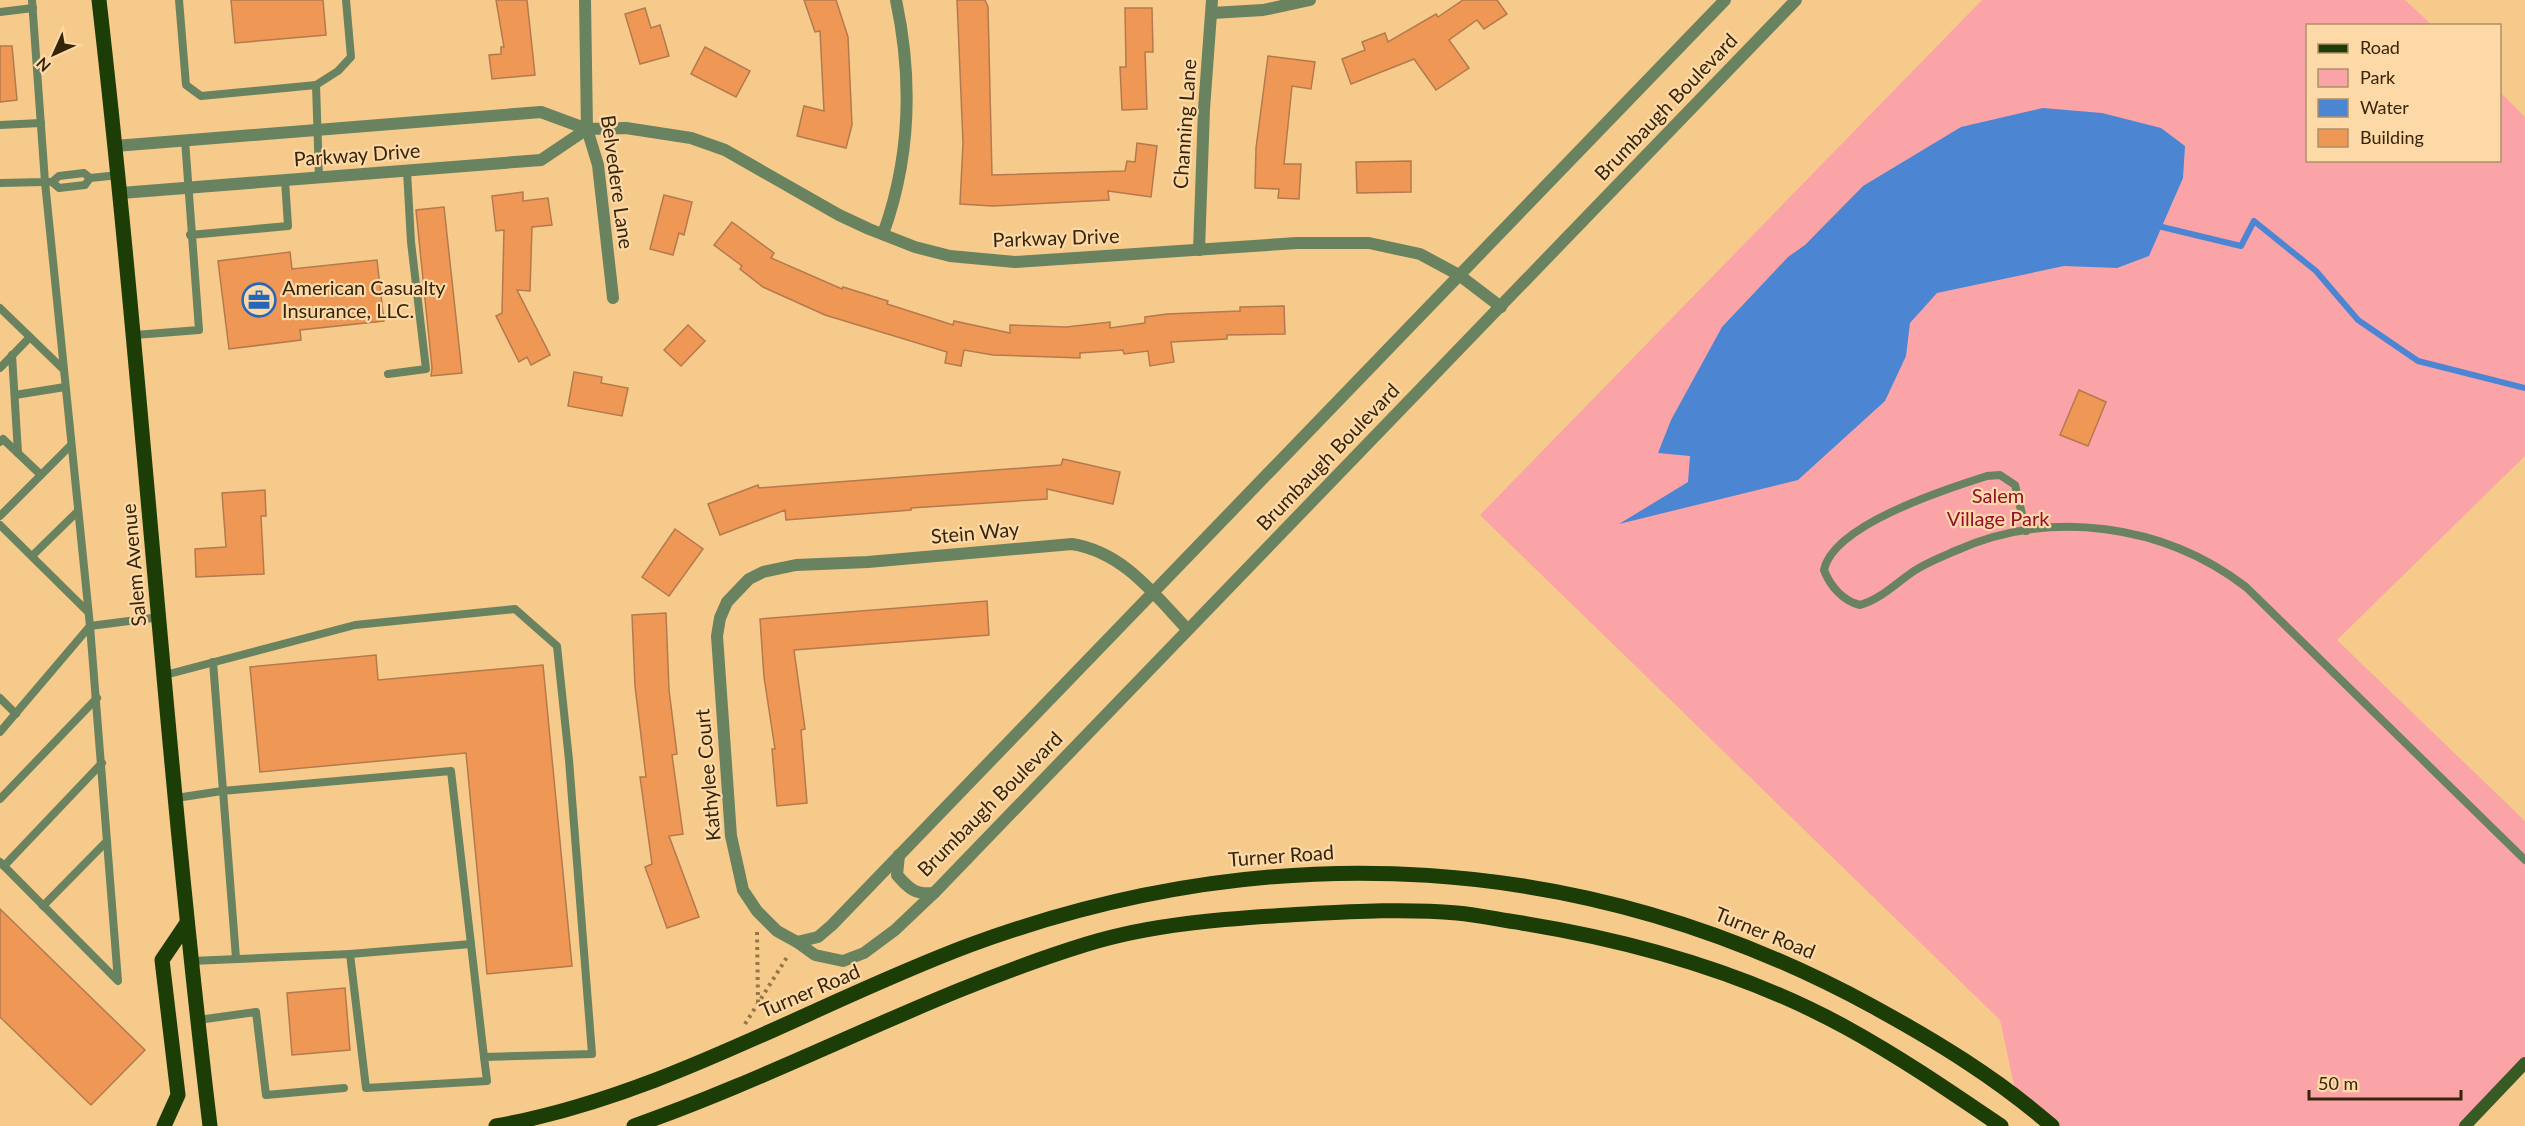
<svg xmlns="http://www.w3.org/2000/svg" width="2525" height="1126" viewBox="0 0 2525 1126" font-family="Lato,sans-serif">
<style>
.green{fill:#faa4a8}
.water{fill:#4c86d3}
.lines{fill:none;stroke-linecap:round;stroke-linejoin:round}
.stream{stroke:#4c86d3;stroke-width:6}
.building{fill:#ef9856;stroke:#b4794e;stroke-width:1.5}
.path{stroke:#947649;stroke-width:4;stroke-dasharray:3 4.5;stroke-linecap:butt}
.lane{stroke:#69825f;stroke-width:8}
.street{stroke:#69825f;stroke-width:12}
.secondary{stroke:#385b26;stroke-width:12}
.primary{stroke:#1c3d05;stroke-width:15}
.labels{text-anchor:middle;stroke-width:4.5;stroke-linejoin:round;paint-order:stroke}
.street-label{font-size:20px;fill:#36250a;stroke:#fcd9a7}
.poi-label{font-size:20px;fill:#36250a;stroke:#fcd9a7;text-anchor:start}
.park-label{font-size:20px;fill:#940e2f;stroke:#fcd9a7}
</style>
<rect width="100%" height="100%" fill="#f6ca8a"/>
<!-- green -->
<path class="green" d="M 1982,0 L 2405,0 L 2432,25 L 2308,26 L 2308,160 L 2500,160 L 2500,92 L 2525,117 L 2525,456 L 2337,640 L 2525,821 L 2525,1063 L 2465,1126 L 2052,1126 L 2016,1094 L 2000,1020 L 1480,515 Z"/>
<!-- water -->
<path class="water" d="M 2043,108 L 2102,113 L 2161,128 L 2185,146 L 2183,178 L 2149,256 L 2117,268 L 2064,266 L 1937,293 L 1910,323 L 1906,356 L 1885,401 L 1798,480 L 1619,524 L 1688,482 L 1690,456 L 1658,453 L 1671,420 L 1722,327 L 1788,257 L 1805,245 L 1863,186 L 1961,127 Z"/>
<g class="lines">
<!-- stream -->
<path class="stream" d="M 2162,227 L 2241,246 L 2254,221 L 2316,271 L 2358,320 L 2418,361 L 2525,388"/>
</g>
<!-- building -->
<g class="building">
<path d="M 231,0 L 323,0 L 326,35 L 235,43 Z"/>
<path d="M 496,0 L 527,0 L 535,75 L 492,79 L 489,55 L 501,54 L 501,47 L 504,47 Z"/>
<path d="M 804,0 L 836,0 L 848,37 L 852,125 L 846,148 L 797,136 L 804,106 L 824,111 L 820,31 L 815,32 Z"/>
<path d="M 957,0 L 985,0 L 988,7 L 992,175 L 1125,171 L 1127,161 L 1135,162 L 1137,143 L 1157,146 L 1151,197 L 1108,191 L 1109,200 L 993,206 L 960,204 L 963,143 Z"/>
<path d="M 1463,0 L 1497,0 L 1507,14 L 1484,29 L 1477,20 L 1449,40 L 1469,68 L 1436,90 L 1414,59 L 1351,84 L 1342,59 L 1365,50 L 1362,42 L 1385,33 L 1388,42 L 1436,14 L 1438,17 Z"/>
<path d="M 645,8 L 651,28 L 660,25 L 669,56 L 640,64 L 625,14 Z"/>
<path d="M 1125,8 L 1152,8 L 1153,52 L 1145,52 L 1147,109 L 1122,110 L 1120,67 L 1126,67 Z"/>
<path d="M 0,46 L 12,46 L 17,100 L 0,102 Z"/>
<path d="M 705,47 L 750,71 L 736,97 L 691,74 Z"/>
<path d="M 1268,56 L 1315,62 L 1311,89 L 1292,86 L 1284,164 L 1301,164 L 1299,199 L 1278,198 L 1279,189 L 1255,188 L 1256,148 Z"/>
<path d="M 1411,161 L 1411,192 L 1357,193 L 1356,162 Z"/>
<path d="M 523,192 L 523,201 L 548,198 L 552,225 L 532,227 L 530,291 L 517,290 L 550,355 L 531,365 L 527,357 L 519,362 L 496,316 L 502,313 L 504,230 L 496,231 L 492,196 Z"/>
<path d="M 664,195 L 692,202 L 684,235 L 679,233 L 673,255 L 650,249 Z"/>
<path d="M 444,207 L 462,373 L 431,376 L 432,368 L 416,210 Z"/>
<path d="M 732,222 L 774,253 L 771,258 L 842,289 L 843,287 L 888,301 L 887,304 L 953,325 L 954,321 L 1010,333 L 1010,325 L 1066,327 L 1110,322 L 1110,328 L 1145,323 L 1145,317 L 1167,314 L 1240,311 L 1240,307 L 1284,306 L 1285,334 L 1227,335 L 1227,339 L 1171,342 L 1174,362 L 1150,366 L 1148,351 L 1124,354 L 1123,350 L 1080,353 L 1080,358 L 993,355 L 964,350 L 961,366 L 945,363 L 947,352 L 825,315 L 763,287 L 740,269 L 742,266 L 714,245 Z"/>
<path d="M 290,252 L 292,269 L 377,260 L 384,321 L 300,330 L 301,340 L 229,349 L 218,261 Z"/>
<path d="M 688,325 L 705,341 L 681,366 L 664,350 Z"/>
<path d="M 574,372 L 602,377 L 601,383 L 628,388 L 622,416 L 568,406 Z"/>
<path d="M 2079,390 L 2106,402 L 2088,446 L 2060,435 Z"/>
<path d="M 1063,459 L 1120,472 L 1113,504 L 1047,489 L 1047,499 L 911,508 L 911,510 L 786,520 L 785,510 L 720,535 L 708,504 L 758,485 L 759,488 L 1061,465 Z"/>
<path d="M 265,490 L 266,516 L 261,516 L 264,574 L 196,577 L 195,549 L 226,547 L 222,493 Z"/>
<path d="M 675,529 L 703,549 L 669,596 L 642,577 Z"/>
<path d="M 987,601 L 989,635 L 794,650 L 805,729 L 801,730 L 807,803 L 777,806 L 772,749 L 775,749 L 764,677 L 760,619 Z"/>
<path d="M 666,613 L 669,690 L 677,754 L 672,755 L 683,834 L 669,836 L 699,917 L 667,928 L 645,867 L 652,864 L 640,777 L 646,777 L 635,686 L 632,615 Z"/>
<path d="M 376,655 L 378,680 L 543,665 L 572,966 L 487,974 L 466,753 L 260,772 L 250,667 Z"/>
<path d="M 0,909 L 145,1050 L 91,1105 L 0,1017 Z"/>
<path d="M 345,988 L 350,1050 L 292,1055 L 287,993 Z"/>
</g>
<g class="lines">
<!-- path -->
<g class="path">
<path d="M 757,932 L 758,1002"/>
<path d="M 745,1024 L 789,954"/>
</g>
<!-- lane -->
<g class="lane">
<path d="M 179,0 L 186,85 L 201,96 L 316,85 L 338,71 L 351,57 L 346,0"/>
<path d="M 0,12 L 33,8"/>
<path d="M 316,85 L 319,177"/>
<path d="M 0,125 L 41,123"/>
<path d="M 119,175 L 90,178 L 84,173 L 59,176 L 52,182 L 45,182 L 90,626 L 160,617"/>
<path d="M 52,182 L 59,188 L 85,185 L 90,178"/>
<path d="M 0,183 L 45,182 L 32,0"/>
<path d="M 190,235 L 288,226 L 285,180"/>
<path d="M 0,308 L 63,369"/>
<path d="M 135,335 L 199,330 L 185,140"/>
<path d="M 12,355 L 18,453"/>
<path d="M 0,368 L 30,337"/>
<path d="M 388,374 L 426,369 L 411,242 L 407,171"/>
<path d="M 15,395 L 65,387"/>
<path d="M 0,442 L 3,439 L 41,475"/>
<path d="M 0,516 L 71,445"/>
<path d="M 0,525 L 88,612"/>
<path d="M 2026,531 L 2015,485 L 2000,475 L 1987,476 C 1946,489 1833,525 1824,570 C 1830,586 1843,601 1860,605 C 1881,599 1896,583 1914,571 C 1926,563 1941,557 1955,551 C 2050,508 2164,524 2246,587 L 2525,860"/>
<path d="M 32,556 L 78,511"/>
<path d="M 213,662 L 236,958"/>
<path d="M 165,675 L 355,625 L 515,609 L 557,646 L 569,760 L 592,1054 L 484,1057 L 487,1081 L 366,1088 L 350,954 L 191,961"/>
<path d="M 0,698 L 16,714"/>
<path d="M 0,732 L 90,626"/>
<path d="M 176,798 L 222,791 L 451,771 L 484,1057"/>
<path d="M 0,799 L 97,698"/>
<path d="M 0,862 L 118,981 L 90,626"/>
<path d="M 4,866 L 102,763"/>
<path d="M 43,906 L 107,841"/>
<path d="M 350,954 L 471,944"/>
<path d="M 198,1020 L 256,1012 L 266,1095 L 344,1088"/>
</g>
<!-- street -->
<g class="street">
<path d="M 585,0 L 587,129 L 598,165 L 613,298"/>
<path d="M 1212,13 L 1263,10 L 1310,0"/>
<path d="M 115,146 L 541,112 L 587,129 L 626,128 L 691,138 L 725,150 L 839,215 L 869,229 L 915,247 L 950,256 L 1015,262 L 1297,243 L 1369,243 L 1420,254 L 1459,275 L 1501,307"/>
<path d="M 121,193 L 541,160 L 587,129"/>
<path d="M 883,234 C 911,157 913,80 896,0"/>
<path d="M 1199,250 L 1204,109 L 1212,0"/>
<path d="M 1188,630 C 1154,594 1123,552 1072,544 L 868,562 L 796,565 L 763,572 L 749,579 L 727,602 L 720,618 L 717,636 L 731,836 L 743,890 L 757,911 L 777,931 L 797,942 L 815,955 L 843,961 L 864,953 L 895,930 L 934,893 L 1796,0"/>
<path d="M 899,855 L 897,875 C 909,889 916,895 934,893"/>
<path d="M 797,942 L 818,937 L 832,925 L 1725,0"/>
</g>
<!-- secondary -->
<path class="secondary" d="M 2465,1126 L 2525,1063"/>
<!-- primary -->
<g class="primary">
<path d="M 99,0 C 142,375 165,752 210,1126"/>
<path d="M 164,1126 L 178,1095 L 162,960 L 187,923"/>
<path d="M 496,1126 C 664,1096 812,1004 970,945 C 1274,833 1587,851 1872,1006 C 1936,1041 1997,1078 2052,1126"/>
<path d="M 634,1126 C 788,1072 931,992 1087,944 C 1152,924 1222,919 1289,915 C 1345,912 1401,908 1457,913 C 1479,915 1500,920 1522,923 C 1633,941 1747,973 1847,1028 C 1900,1057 1951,1092 2001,1126"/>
</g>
</g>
<!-- icons -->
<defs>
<symbol id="office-ring" viewBox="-11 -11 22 22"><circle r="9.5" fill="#fcd9a7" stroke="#2767b9" stroke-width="1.5"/><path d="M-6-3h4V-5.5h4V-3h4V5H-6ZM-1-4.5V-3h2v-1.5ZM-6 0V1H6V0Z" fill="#2767b9"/></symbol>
</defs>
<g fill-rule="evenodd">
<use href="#office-ring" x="240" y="281" width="38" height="38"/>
</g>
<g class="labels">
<!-- street labels -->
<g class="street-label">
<text transform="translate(1666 107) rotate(-46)" y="7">Brumbaugh Boulevard</text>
<text transform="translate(1185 124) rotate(-86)" y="7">Channing Lane</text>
<text transform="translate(357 155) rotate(-4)" y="7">Parkway Drive</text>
<text transform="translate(617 182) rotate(82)" y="7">Belvedere Lane</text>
<text transform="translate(1056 238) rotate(-2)" y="7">Parkway Drive</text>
<text transform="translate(1328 457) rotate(-46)" y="7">Brumbaugh Boulevard</text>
<text transform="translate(975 533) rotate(-5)" y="7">Stein Way</text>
<text transform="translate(134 565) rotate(-95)" y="7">Salem Avenue</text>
<text transform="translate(708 775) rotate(-95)" y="7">Kathylee Court</text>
<text transform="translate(990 804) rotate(-45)" y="7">Brumbaugh Boulevard</text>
<text transform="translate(1281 856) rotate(-4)" y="7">Turner Road</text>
<text transform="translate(1765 933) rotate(22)" y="7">Turner Road</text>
<text transform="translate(810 991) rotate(-23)" y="7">Turner Road</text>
</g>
<!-- poi labels -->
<g class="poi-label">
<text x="282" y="295">American Casualty<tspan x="282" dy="23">Insurance, LLC.</tspan></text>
</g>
<!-- park labels -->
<g class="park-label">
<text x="1998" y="503">Salem<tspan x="1998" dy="23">Village Park</tspan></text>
</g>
</g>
<!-- legend -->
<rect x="2306" y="24" width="195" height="138" fill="#fcd9a7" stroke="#ad9168" stroke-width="1.5"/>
<rect x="2318" y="44" width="30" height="9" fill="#1c3d05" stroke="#ad9168" stroke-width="1.5"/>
<text x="2360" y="54" font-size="18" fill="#36250a">Road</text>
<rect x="2318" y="69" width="30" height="18" fill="#faa4a8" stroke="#ad9168" stroke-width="1.5"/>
<text x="2360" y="84" font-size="18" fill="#36250a">Park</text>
<rect x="2318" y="99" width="30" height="18" fill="#4c86d3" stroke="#ad9168" stroke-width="1.5"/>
<text x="2360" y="114" font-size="18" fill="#36250a">Water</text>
<rect x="2318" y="129" width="30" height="18" fill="#ef9856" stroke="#ad9168" stroke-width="1.5"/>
<text x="2360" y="144" font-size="18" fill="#36250a">Building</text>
<!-- north arrow -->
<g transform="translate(54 54) rotate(225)" stroke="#fcd9a7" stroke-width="4.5" paint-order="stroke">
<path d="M0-4.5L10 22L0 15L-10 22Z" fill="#36250a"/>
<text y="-9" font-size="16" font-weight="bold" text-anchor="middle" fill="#36250a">N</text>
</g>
<!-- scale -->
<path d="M2309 1090v9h152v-9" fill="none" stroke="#36250a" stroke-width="3"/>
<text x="2318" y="1090" font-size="18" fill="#36250a" stroke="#fcd9a7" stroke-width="4.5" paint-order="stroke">50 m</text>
</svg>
